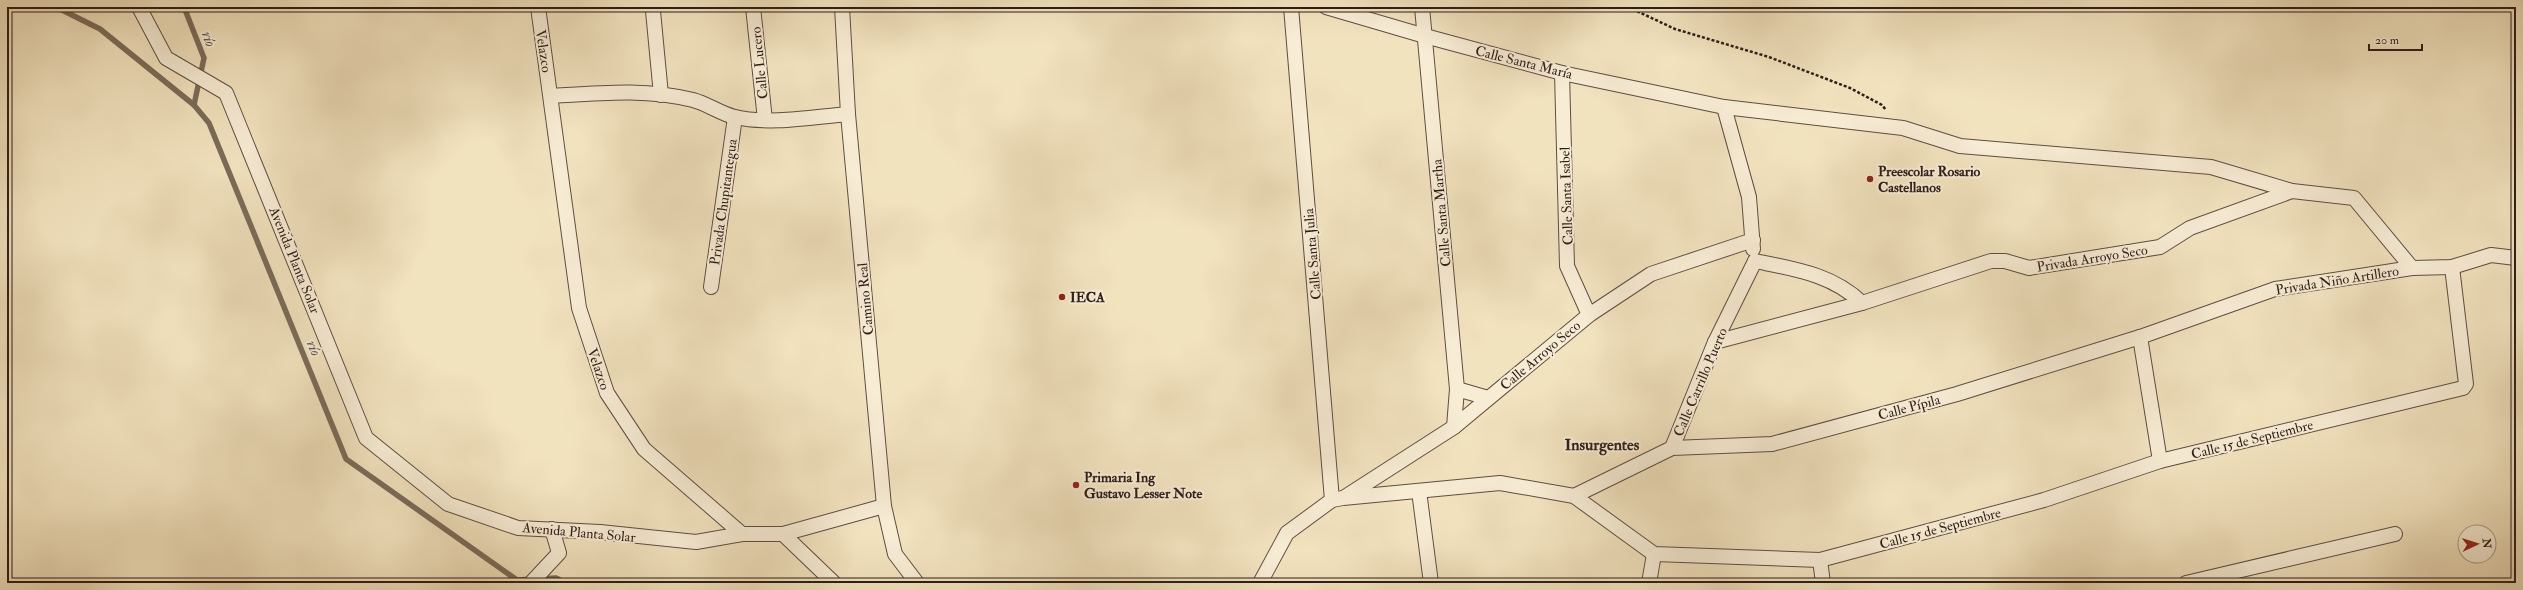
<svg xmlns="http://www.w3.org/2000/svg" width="2523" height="590" viewBox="0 0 2523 590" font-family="'IM FELL Double Pica',serif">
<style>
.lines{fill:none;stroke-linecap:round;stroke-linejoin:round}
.stream{stroke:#7b6c5a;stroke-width:5.5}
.street-casing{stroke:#5e4e42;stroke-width:16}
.path{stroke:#2c1d18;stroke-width:2.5;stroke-dasharray:3 2;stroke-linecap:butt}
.street{stroke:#f7edd5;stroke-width:14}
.poi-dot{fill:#8f2418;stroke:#f7edd5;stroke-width:1.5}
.labels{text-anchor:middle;stroke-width:4;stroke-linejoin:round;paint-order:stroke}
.street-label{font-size:14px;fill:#2c1d18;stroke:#f7edd5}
.poi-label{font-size:14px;font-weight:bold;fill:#2c1d18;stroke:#f7edd5;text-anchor:start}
.water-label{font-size:15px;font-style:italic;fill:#605144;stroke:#f7edd5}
.quarter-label{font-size:16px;font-weight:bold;fill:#2c1d18;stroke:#f7edd5}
</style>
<rect width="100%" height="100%" fill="#f2e3bf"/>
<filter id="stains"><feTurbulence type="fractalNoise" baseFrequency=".005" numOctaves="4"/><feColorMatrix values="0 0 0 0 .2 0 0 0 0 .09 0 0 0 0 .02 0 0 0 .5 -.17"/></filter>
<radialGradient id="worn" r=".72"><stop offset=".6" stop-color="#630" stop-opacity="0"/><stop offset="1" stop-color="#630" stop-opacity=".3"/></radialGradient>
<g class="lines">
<!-- stream -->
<g class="stream">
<path d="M 56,7 L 100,29 L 194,105"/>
<path d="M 184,7 L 204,58 L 194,105 L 209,123 L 346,459 L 517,580 L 556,578 L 566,583"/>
</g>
<defs>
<g id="street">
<path d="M 139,7 L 166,58 L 226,93 L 366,438 L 448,504 L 518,528 L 600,532 L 696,542 L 742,534 L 783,534 L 884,506"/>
<path d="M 538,7 L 579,308 L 607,393 L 644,449 L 742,534"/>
<path d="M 753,7 L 765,120"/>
<path d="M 842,7 L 848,114 L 884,506 L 895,554 L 917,583"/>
<path d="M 1291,7 L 1332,500"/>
<path d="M 1326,7 L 1425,36 L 1562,73 L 1724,107 L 1903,128 L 1960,146 L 2211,167 L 2292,191 L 2354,198 L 2412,268"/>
<path d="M 1422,7 L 1457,389 L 1454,427"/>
<path d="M 653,11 L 661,95"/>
<path d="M 1562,73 L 1567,266 L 1589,315"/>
<path d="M 551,96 C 599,93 646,88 693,100 C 708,104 721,114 735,117 C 771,125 812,117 848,114"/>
<path d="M 1724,107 L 1749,197 L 1753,249"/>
<path d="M 1755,261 C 1794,269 1832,274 1862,303"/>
<path d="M 711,287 L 735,117"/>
<path d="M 2140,337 L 2160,461"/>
<path d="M 1715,342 L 1862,303 L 1991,261 L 2005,261 L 2029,268 L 2160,247 L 2190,228 L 2292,191"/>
<path d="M 1457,389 L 1488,398"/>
<path d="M 1672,448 L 1772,444 L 1957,394 L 2140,337 L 2275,289 L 2412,268 L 2452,267 L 2491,255 L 2516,258"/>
<path d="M 1419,491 L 1431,583"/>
<path d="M 1574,496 L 1672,448 L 1715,342 L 1755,261"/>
<path d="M 1345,497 L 1454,427 L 1589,315 L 1651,274 L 1753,240"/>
<path d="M 783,534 L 834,583"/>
<path d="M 1820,560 L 1823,583"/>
<path d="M 531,583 L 559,553 L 552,529"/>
<path d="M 1260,583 L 1287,533 L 1332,500 L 1343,498 L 1500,483 L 1574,496 L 1654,554 L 1820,560 L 2044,500 L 2160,461 L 2463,388 L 2466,384 L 2452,267"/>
<path d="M 1649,583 L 1654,554"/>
<path d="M 2186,583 L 2395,534"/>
</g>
</defs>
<!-- street casing -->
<use href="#street" class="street-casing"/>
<!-- path -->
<path class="path" d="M 1628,7 L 1675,29 L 1769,57 L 1850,88 L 1882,105 L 1886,110"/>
<!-- street -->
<use href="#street" class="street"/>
</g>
<!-- markers -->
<g class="poi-dot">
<circle cx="1870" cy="179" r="4"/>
<circle cx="1062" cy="297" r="4"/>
<circle cx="1076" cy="485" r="4"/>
</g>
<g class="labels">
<!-- street labels -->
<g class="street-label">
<text transform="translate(544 51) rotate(81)" y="5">Velazco</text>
<text transform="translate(1524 62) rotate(14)" y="5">Calle Santa María</text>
<text transform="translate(759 63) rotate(-96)" y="5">Calle Lucero</text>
<text transform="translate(1566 196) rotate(-92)" y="5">Calle Santa Isabel</text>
<text transform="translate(723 202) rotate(-82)" y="5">Privada Chupitantegua</text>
<text transform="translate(1441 213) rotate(-95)" y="5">Calle Santa Martha</text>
<text transform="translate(1312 254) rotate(-95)" y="5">Calle Santa Julia</text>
<text transform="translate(2092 258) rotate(-9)" y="5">Privada Arroyo Seco</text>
<text transform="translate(295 260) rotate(68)" y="5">Avenida Planta Solar</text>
<text transform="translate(2337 280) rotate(-9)" y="5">Privada Niño Artillero</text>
<text transform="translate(865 299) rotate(-95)" y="5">Camino Real</text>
<text transform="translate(1540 355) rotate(-40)" y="5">Calle Arroyo Seco</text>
<text transform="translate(599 369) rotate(71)" y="5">Velazco</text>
<text transform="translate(1700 382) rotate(-67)" y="5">Calle Carrillo Puerto</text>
<text transform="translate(1909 407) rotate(-15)" y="5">Calle Pípila</text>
<text transform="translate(2252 439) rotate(-14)" y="5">Calle 15 de Septiembre</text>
<text transform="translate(1940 528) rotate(-15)" y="5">Calle 15 de Septiembre</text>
<text transform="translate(579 532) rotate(5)" y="5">Avenida Planta Solar</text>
</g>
<!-- poi labels -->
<g class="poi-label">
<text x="1878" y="176">Preescolar Rosario<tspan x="1878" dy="16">Castellanos</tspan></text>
<text x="1070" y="302">IECA</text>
<text x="1084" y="482">Primaria Ing<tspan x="1084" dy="16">Gustavo Lesser Note</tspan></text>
</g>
<!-- water labels -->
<g class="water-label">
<text transform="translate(209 39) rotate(69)" y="5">río</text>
<text transform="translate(314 348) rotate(68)" y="5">río</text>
</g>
<!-- quarter labels -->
<g class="quarter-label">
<text x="1602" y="450">Insurgentes</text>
</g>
</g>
<!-- margin -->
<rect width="2523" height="590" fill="none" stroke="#f2e3bf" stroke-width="24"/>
<rect x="8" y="8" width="2507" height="574" fill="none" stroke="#2c1d18" stroke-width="2"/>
<rect x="12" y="12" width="2499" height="566" fill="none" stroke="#2c1d18"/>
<!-- north arrow -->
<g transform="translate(2477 544) rotate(86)"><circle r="19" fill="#f7edd5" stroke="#a69a89"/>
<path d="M0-3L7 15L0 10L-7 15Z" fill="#8f2418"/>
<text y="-6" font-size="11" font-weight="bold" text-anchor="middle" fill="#2c1d18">N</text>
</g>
<!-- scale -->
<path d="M2369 44v6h53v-6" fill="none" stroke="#2c1d18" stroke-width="2"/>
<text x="2375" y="44" font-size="12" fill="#2c1d18" stroke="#f7edd5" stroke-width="3" paint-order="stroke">20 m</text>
<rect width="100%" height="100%" filter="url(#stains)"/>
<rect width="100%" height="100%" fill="url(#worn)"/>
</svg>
